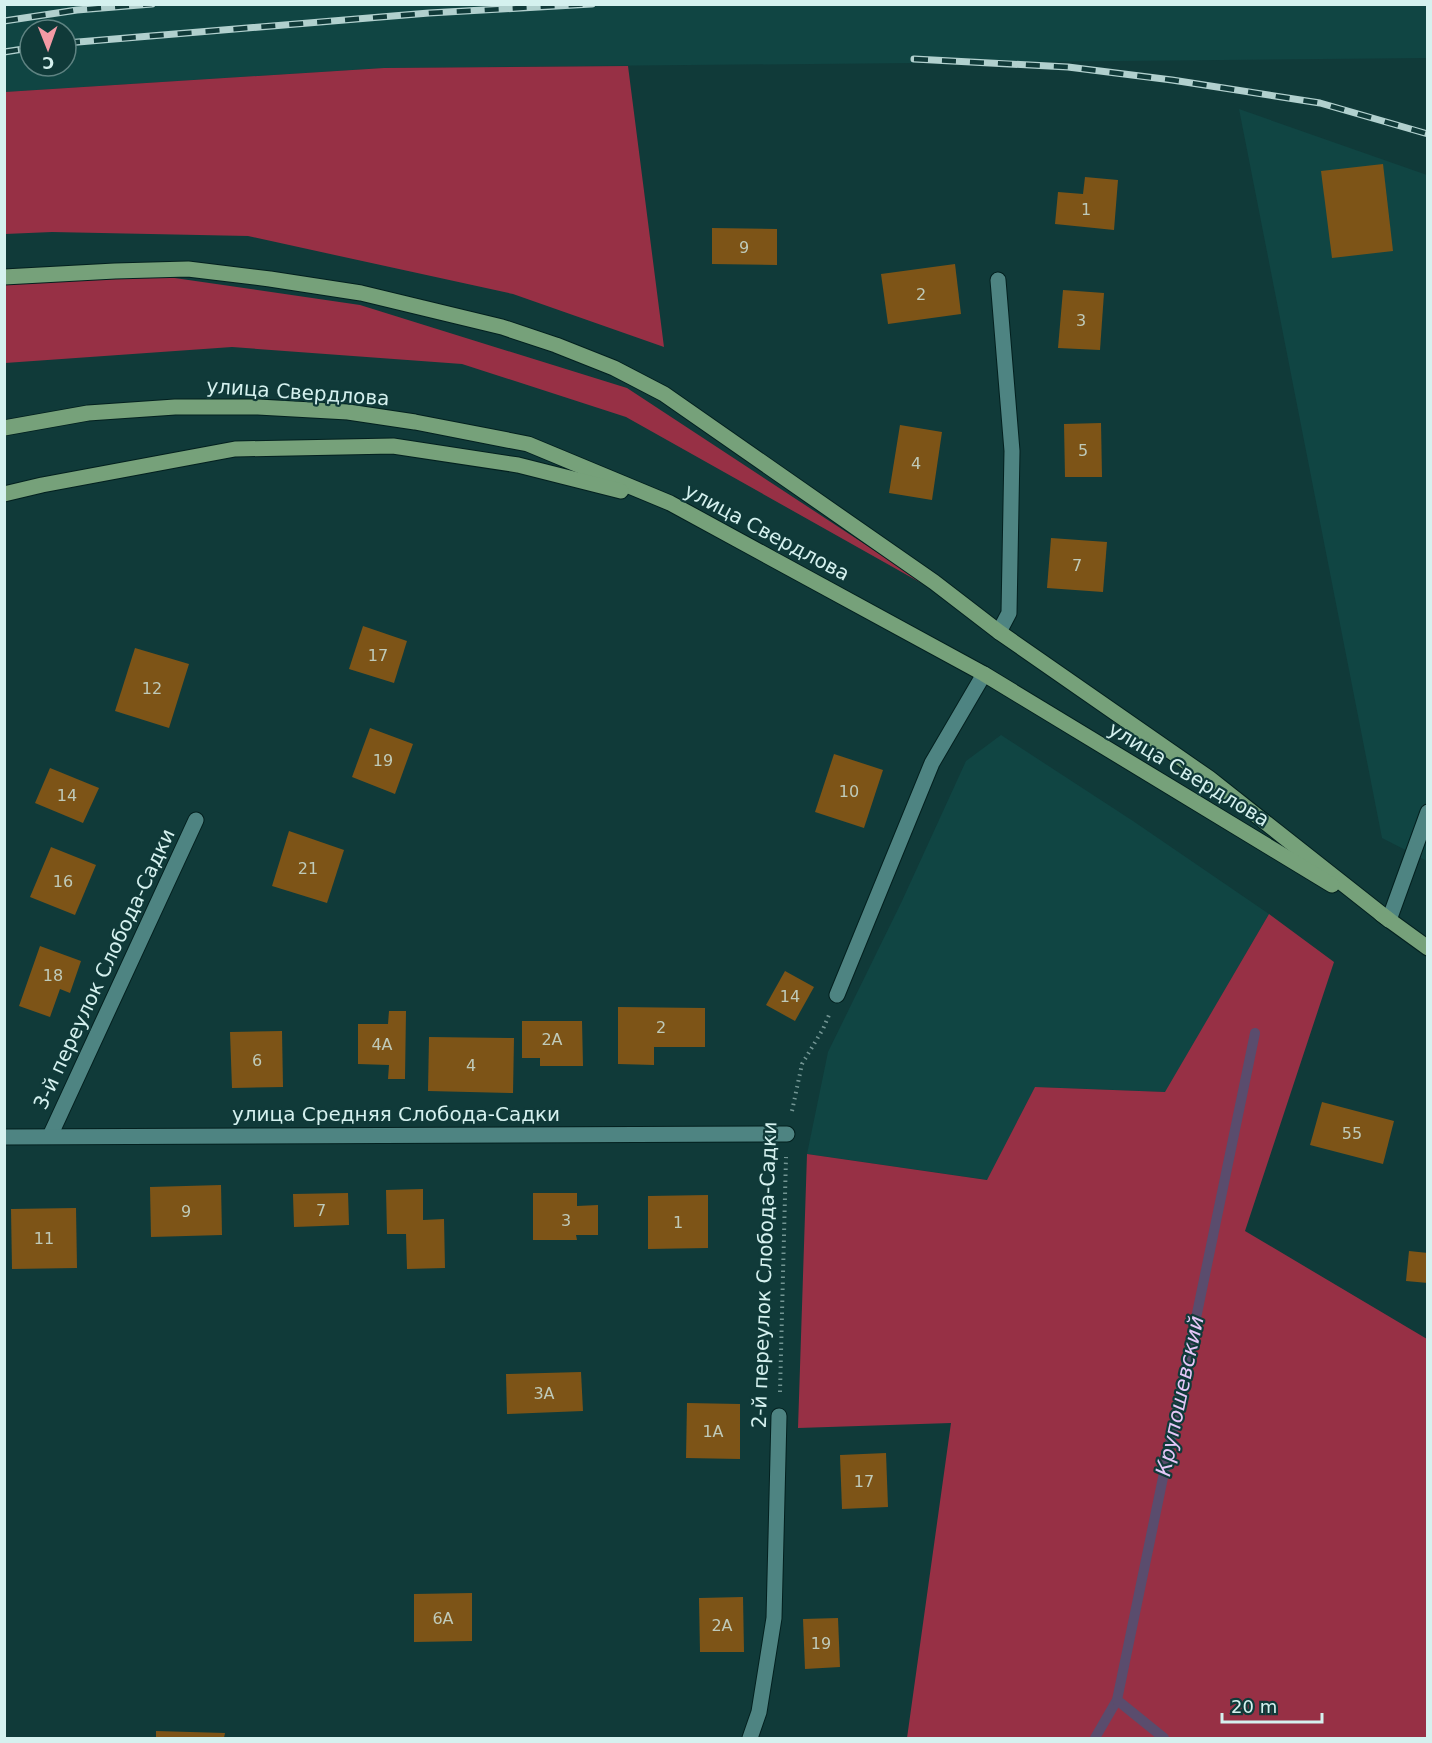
<svg xmlns="http://www.w3.org/2000/svg" width="1432" height="1743" viewBox="0 0 1432 1743" font-family="'DejaVu Sans',sans-serif">
<style>
.built{fill:#104543;fill-rule:evenodd}
.green{fill:#973045}
.lines{fill:none;stroke-linecap:round;stroke-linejoin:round}
.stream{stroke:#5a4c6d;stroke-width:10}
.building{fill:#7d5417}
.minor-casing{stroke:#03201f;stroke-width:17}
.major-casing{stroke:#03201f;stroke-width:17}
.path{stroke:#739694;stroke-width:4;stroke-dasharray:1.5 4.5;stroke-linecap:butt}
.minor{stroke:#4e8482;stroke-width:15}
.major{stroke:#76a17a;stroke-width:15}
.rail-casing{stroke:#b1d0ce;stroke-width:7}
.rail{stroke:#103a39;stroke-width:4.5;stroke-dasharray:14;stroke-linecap:butt}
.labels{text-anchor:middle;stroke-width:4.5;stroke-linejoin:round;paint-order:stroke}
.number-label{font-size:16px;fill:#bfcab9}
.street-label{font-size:20px;fill:#d5f1ef;stroke:#103a39}
.water-label{font-size:21px;font-style:italic;fill:#e5c7f8;stroke:#103a39}
</style>
<rect width="100%" height="100%" fill="#103a39"/>
<!-- built -->
<g class="built">
<path d="M 5,5 L 1427,5 L 1427,58 L 384,68 L 5,92 ZM 30,30 L 66,30 L 66,66 L 30,66 Z"/>
<path d="M 1239,109 L 1427,175 L 1427,861 L 1382,838 Z"/>
<path d="M 1001,735 L 1133,821 L 1269,914 L 1166,1092 L 1035,1087 L 988,1180 L 807,1154 L 828,1052 L 902,901 L 966,761 Z"/>
</g>
<!-- green -->
<g class="green">
<path d="M 628,66 L 664,347 L 513,294 L 248,236 L 52,232 L 5,234 L 5,92 L 384,68 Z"/>
<path d="M 140,273 L 360,305 L 627,388 L 939,593 L 626,417 L 462,364 L 232,347 L 5,363 L 5,281 Z"/>
<path d="M 1269,914 L 1334,962 L 1245,1231 L 1427,1339 L 1427,1738 L 907,1738 L 951,1423 L 798,1428 L 807,1154 L 987,1180 L 1035,1087 L 1165,1092 Z"/>
</g>
<g class="lines">
<!-- stream -->
<g class="stream">
<path d="M 1095,1738 L 1117,1700"/>
<path d="M 1164,1738 L 1117,1700 L 1255,1033"/>
</g>
</g>
<!-- building -->
<g class="building">
<path d="M 1383,164 L 1393,251 L 1332,258 L 1321,171 Z"/>
<path d="M 1085,177 L 1118,180 L 1114,230 L 1055,224 L 1058,192 L 1083,194 Z"/>
<path d="M 712,228 L 777,229 L 777,265 L 712,264 Z"/>
<path d="M 955,264 L 961,314 L 888,324 L 881,274 Z"/>
<path d="M 1063,290 L 1104,293 L 1100,350 L 1058,348 Z"/>
<path d="M 1101,423 L 1102,477 L 1065,477 L 1064,424 Z"/>
<path d="M 900,425 L 942,432 L 932,500 L 889,493 Z"/>
<path d="M 1051,538 L 1107,542 L 1103,592 L 1047,588 Z"/>
<path d="M 363,626 L 407,641 L 394,683 L 349,669 Z"/>
<path d="M 135,648 L 189,664 L 169,728 L 115,711 Z"/>
<path d="M 370,728 L 413,744 L 395,794 L 352,777 Z"/>
<path d="M 834,754 L 883,770 L 864,828 L 815,812 Z"/>
<path d="M 50,768 L 99,788 L 83,823 L 35,803 Z"/>
<path d="M 289,831 L 344,850 L 327,903 L 272,886 Z"/>
<path d="M 51,847 L 96,865 L 75,915 L 30,897 Z"/>
<path d="M 40,946 L 81,961 L 70,993 L 60,989 L 50,1017 L 19,1006 Z"/>
<path d="M 785,971 L 814,987 L 795,1021 L 766,1005 Z"/>
<path d="M 618,1007 L 705,1008 L 705,1047 L 654,1047 L 654,1065 L 618,1064 Z"/>
<path d="M 389,1011 L 406,1011 L 405,1079 L 388,1079 L 389,1065 L 358,1064 L 358,1024 L 388,1024 Z"/>
<path d="M 522,1021 L 582,1021 L 583,1066 L 540,1066 L 540,1058 L 522,1058 Z"/>
<path d="M 282,1031 L 283,1087 L 232,1088 L 230,1032 Z"/>
<path d="M 429,1037 L 514,1038 L 513,1093 L 428,1091 Z"/>
<path d="M 1322,1102 L 1394,1121 L 1383,1164 L 1310,1145 Z"/>
<path d="M 221,1185 L 222,1235 L 151,1237 L 150,1187 Z"/>
<path d="M 423,1189 L 423,1220 L 444,1219 L 445,1268 L 407,1269 L 406,1234 L 387,1234 L 386,1190 Z"/>
<path d="M 348,1193 L 349,1225 L 294,1227 L 293,1194 Z"/>
<path d="M 533,1193 L 577,1193 L 577,1206 L 598,1205 L 598,1235 L 576,1235 L 577,1240 L 533,1240 Z"/>
<path d="M 708,1195 L 708,1248 L 648,1249 L 648,1196 Z"/>
<path d="M 76,1208 L 77,1268 L 12,1269 L 11,1209 Z"/>
<path d="M 1409,1251 L 1428,1253 L 1428,1283 L 1406,1281 Z"/>
<path d="M 581,1372 L 583,1411 L 507,1414 L 506,1374 Z"/>
<path d="M 687,1403 L 740,1404 L 740,1459 L 686,1458 Z"/>
<path d="M 886,1453 L 888,1507 L 842,1509 L 840,1455 Z"/>
<path d="M 472,1593 L 472,1641 L 414,1642 L 414,1594 Z"/>
<path d="M 743,1597 L 744,1652 L 700,1652 L 699,1598 Z"/>
<path d="M 838,1618 L 840,1667 L 805,1669 L 803,1619 Z"/>
<path d="M 156,1731 L 225,1733 L 224,1738 L 156,1738 Z"/>
</g>
<g class="lines">
<defs>
<g id="minor">
<path d="M 998,280 L 1012,451 L 1009,613 L 999,632"/>
<path d="M 1389,920 L 1428,812"/>
<path d="M 837,995 L 932,763 L 984,674"/>
<path d="M 50,1136 L 196,820"/>
<path d="M 4,1137 L 787,1134"/>
<path d="M 750,1738 L 759,1712 L 774,1618 L 779,1416"/>
</g>
<g id="major">
<path d="M 4,277 L 115,271 L 188,269 L 270,279 L 361,293 L 502,327 L 556,345 L 614,368 L 664,394 L 934,582 L 999,632 L 1209,778 L 1389,920"/>
<path d="M 4,428 L 88,413 L 175,407 L 258,407 L 348,412 L 415,422 L 528,444 L 670,503 L 984,674 L 1332,885"/>
<path d="M 4,494 L 42,485 L 235,449 L 393,446 L 518,465 L 621,491"/>
<path d="M 1381,914 L 1428,948"/>
</g>
</defs>
<!-- minor casing -->
<use href="#minor" class="minor-casing"/>
<!-- major casing -->
<use href="#major" class="major-casing"/>
<!-- path -->
<g class="path">
<path d="M 792,1111 L 802,1064 L 823,1029 L 829,1015"/>
<path d="M 780,1392 L 786,1157"/>
</g>
<!-- minor -->
<use href="#minor" class="minor"/>
<!-- major -->
<use href="#major" class="major"/>
<defs>
<g id="rail">
<path d="M 4,21 L 77,10 L 152,4"/>
<path d="M 66,43 L 429,13 L 592,4"/>
<path d="M 4,52 L 30,48"/>
<path d="M 914,59 L 1068,67 L 1172,80 L 1320,103 L 1428,134"/>
</g>
</defs>
<!-- rail casing -->
<use href="#rail" class="rail-casing"/>
<!-- rail -->
<use href="#rail" class="rail"/>
</g>
<g class="labels">
<!-- number labels -->
<g class="number-label">
<text x="1086" y="215">1</text>
<text x="744" y="253">9</text>
<text x="921" y="300">2</text>
<text x="1081" y="326">3</text>
<text x="1083" y="456">5</text>
<text x="916" y="469">4</text>
<text x="1077" y="571">7</text>
<text x="378" y="661">17</text>
<text x="152" y="694">12</text>
<text x="383" y="766">19</text>
<text x="849" y="797">10</text>
<text x="67" y="801">14</text>
<text x="308" y="874">21</text>
<text x="63" y="887">16</text>
<text x="53" y="981">18</text>
<text x="790" y="1002">14</text>
<text x="661" y="1033">2</text>
<text x="552" y="1045">2А</text>
<text x="382" y="1050">4А</text>
<text x="257" y="1066">6</text>
<text x="471" y="1071">4</text>
<text x="1352" y="1139">55</text>
<text x="321" y="1216">7</text>
<text x="186" y="1217">9</text>
<text x="566" y="1226">3</text>
<text x="678" y="1228">1</text>
<text x="44" y="1244">11</text>
<text x="544" y="1399">3А</text>
<text x="713" y="1437">1А</text>
<text x="864" y="1487">17</text>
<text x="443" y="1624">6А</text>
<text x="722" y="1631">2А</text>
<text x="821" y="1649">19</text>
</g>
<!-- street labels -->
<g class="street-label">
<text transform="translate(298 392) rotate(4)" y="7">улица Свердлова</text>
<text transform="translate(767 532) rotate(28)" y="7">улица Свердлова</text>
<text transform="translate(1189 774) rotate(31)" y="7">улица Свердлова</text>
<text transform="translate(104 969) rotate(-65)" y="7">3-й переулок Слобода-Садки</text>
<text x="396" y="1121">улица Средняя Слобода-Садки</text>
<text transform="translate(764 1275) rotate(-88)" y="7">2-й переулок Слобода-Садки</text>
</g>
<!-- water labels -->
<g class="water-label">
<text transform="translate(1180 1396) rotate(-78)" y="7">Крупошевский</text>
</g>
</g>
<!-- border -->
<rect width="1432" height="1743" fill="none" stroke="#d5f1ef" stroke-width="12"/>
<!-- north arrow -->
<g transform="translate(48 48) rotate(179)"><circle r="28" fill="#103a39" stroke="#5f8382" stroke-width="1.5"/>
<path d="M0-4.5L10 22L0 15L-10 22Z" fill="#f49aa5"/>
<text y="-9" font-size="16" font-weight="bold" text-anchor="middle" fill="#d5f1ef">С</text>
</g>
<!-- scale -->
<path d="M1222 1713v9h100v-9" fill="none" stroke="#d5f1ef" stroke-width="3"/>
<text x="1231" y="1713" font-size="18" fill="#d5f1ef" stroke="#103a39" stroke-width="4.5" paint-order="stroke">20 m</text>
</svg>
